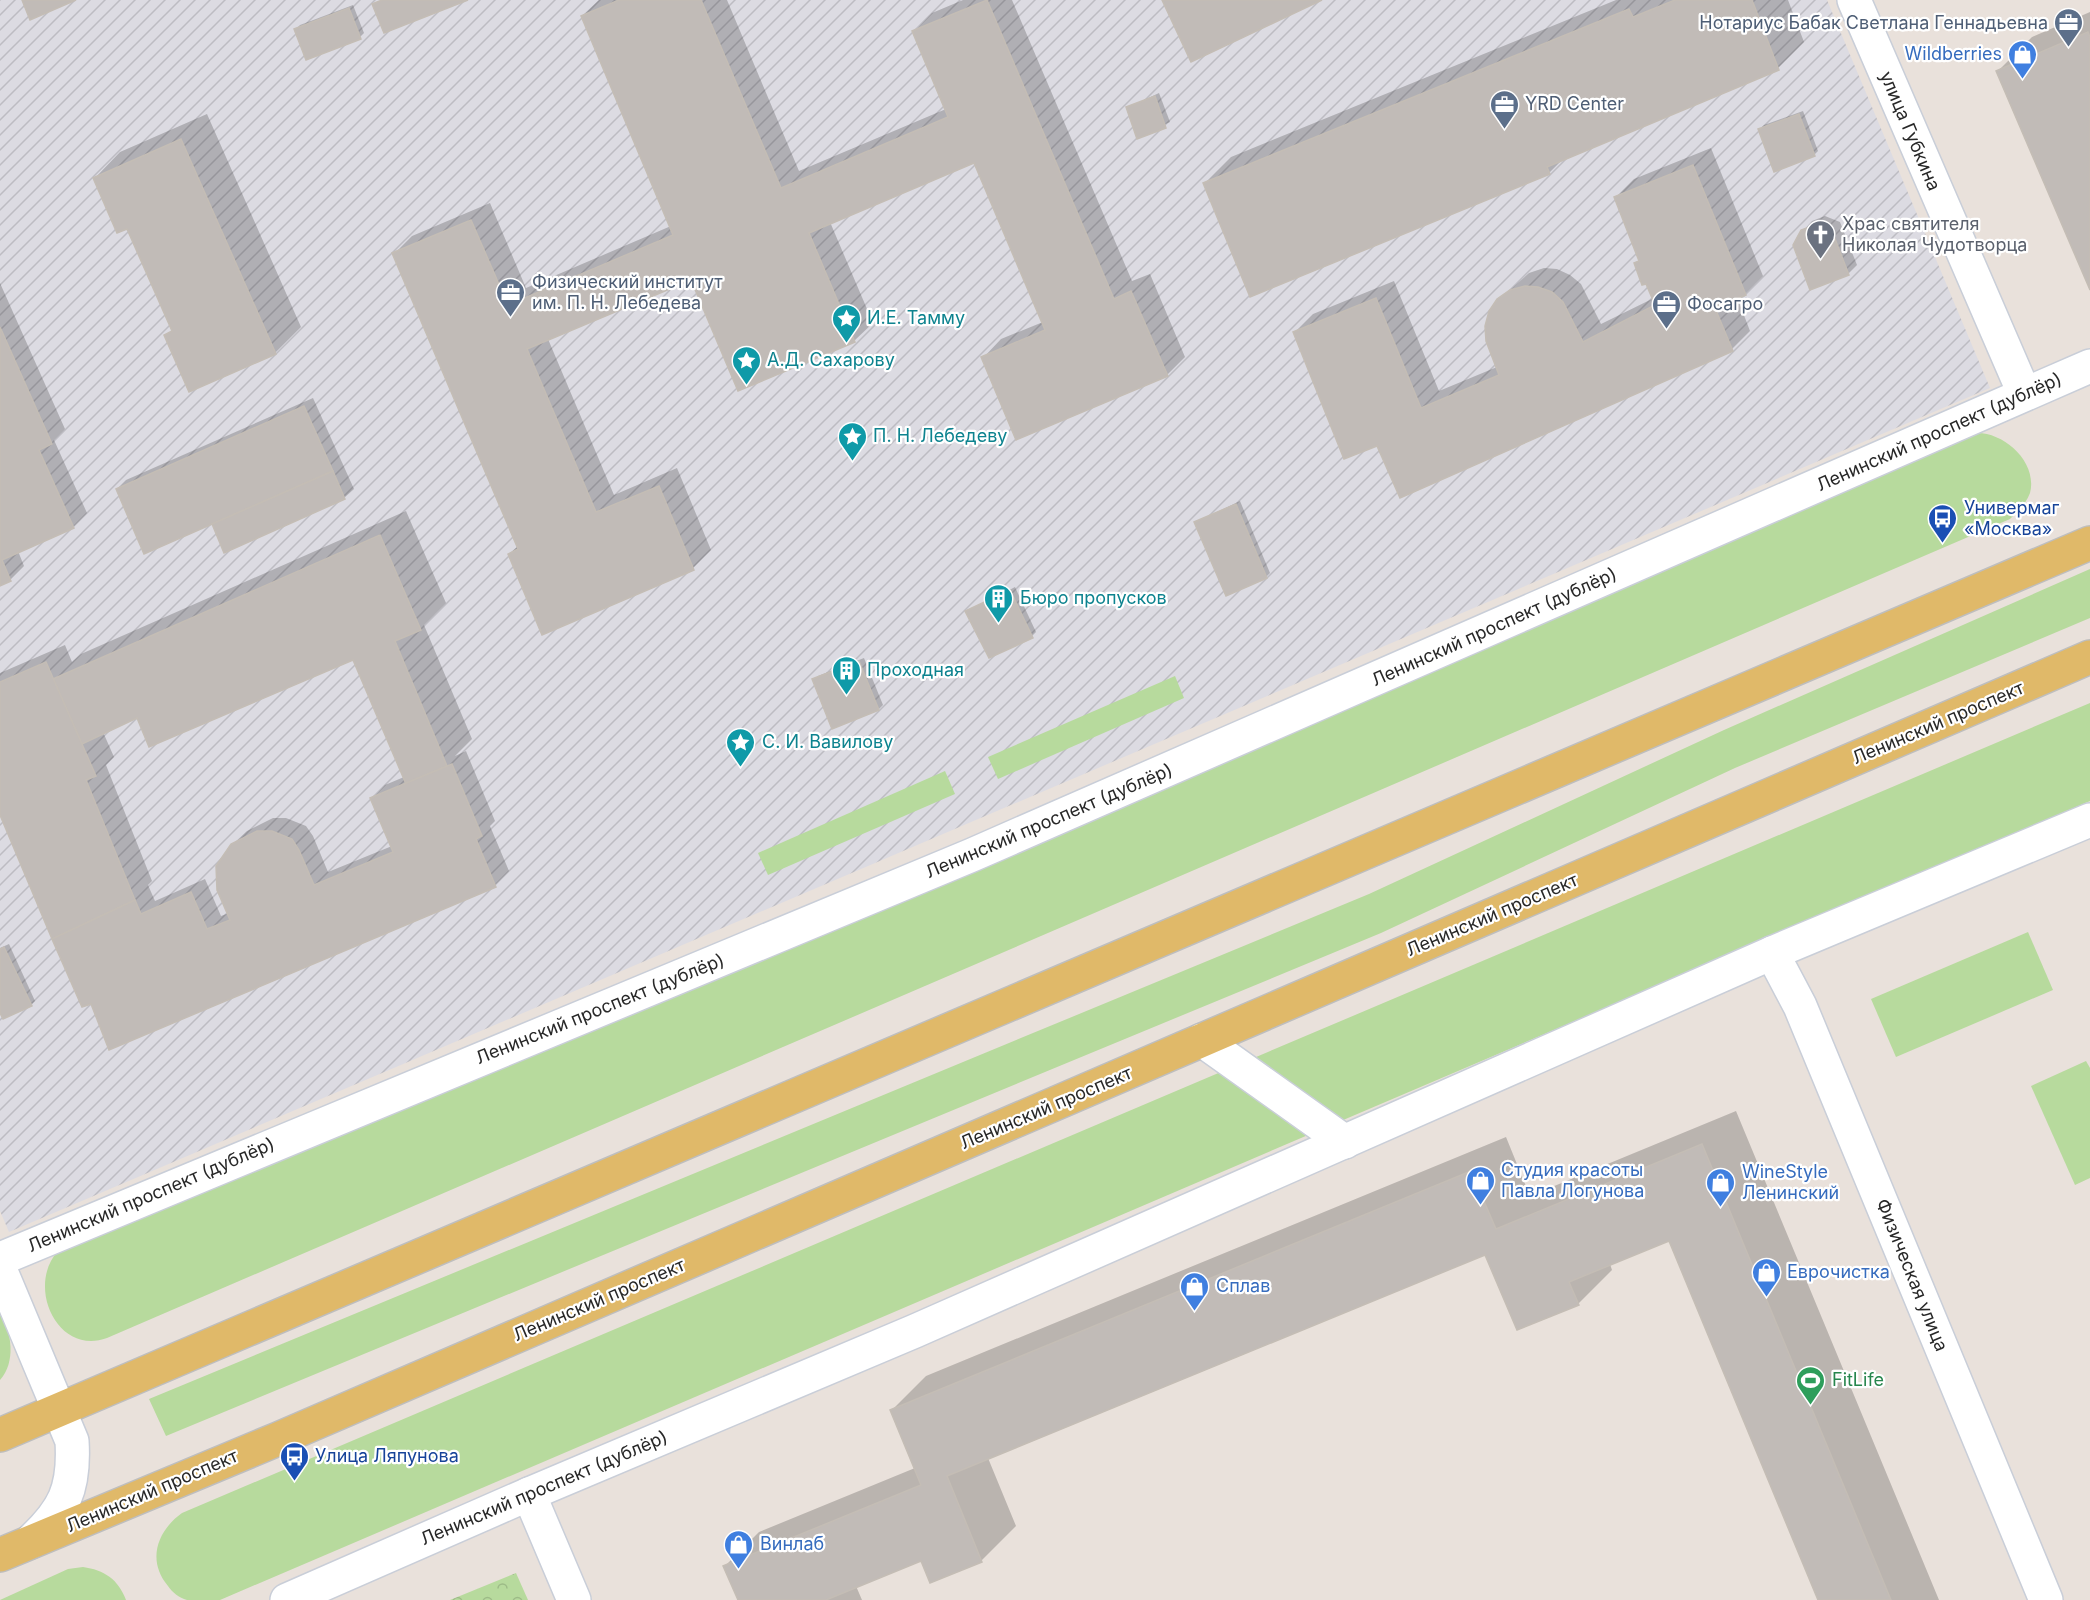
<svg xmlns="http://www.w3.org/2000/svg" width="2090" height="1600" viewBox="0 0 2090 1600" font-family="Inter,sans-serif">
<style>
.industrial{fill:url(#industrial-furrows)}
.grass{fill:#b7da9d}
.park{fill:url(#park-crowns)}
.shadow{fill:#0003;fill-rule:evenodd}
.building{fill:#c1bbb7;stroke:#c4bdb5;stroke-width:1.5}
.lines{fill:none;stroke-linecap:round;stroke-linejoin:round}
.minor-casing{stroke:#c9ced8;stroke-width:36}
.major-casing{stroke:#bebebe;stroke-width:36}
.minor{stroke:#fff;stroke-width:33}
.major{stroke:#e0b969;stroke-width:33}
.labels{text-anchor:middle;stroke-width:4.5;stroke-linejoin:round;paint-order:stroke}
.service-label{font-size:18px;fill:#4e5e75;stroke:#fff;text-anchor:start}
.shop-label{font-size:18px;fill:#366cbe;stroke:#fff;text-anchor:start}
.street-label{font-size:18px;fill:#282828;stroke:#fff}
.worship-label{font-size:18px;fill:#5b616d;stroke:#fff;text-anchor:start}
.culture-label{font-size:18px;fill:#0d838f;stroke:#fff;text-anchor:start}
.transit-label{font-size:18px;fill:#164399;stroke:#fff;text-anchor:start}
.leisure-label{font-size:18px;fill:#27864d;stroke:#fff;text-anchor:start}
</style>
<defs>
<pattern id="industrial-furrows" width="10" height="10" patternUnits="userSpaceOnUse" patternTransform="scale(1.5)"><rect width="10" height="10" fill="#dcdbe2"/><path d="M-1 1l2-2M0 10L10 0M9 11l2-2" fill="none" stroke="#bdbcc2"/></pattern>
<pattern id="park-crowns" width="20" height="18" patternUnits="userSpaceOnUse" patternTransform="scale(1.5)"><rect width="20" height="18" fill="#b7da9d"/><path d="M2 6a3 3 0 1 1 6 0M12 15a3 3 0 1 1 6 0" fill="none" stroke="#9dbb87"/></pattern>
</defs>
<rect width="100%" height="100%" fill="#e9e1db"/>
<!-- industrial -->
<path class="industrial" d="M 0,0 L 1827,0 L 1990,388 L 9,1232 L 0,1211 Z"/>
<!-- grass -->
<g class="grass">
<path d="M 1976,433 C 2004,432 2038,462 2030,493 C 2026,504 2018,511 2010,519 L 107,1338 C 57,1356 26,1286 58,1251 Z"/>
<path d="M 2090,569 L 2090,618 L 1735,768 L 1381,933 L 166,1436 L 149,1399 L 1369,894 L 1724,730 Z"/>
<path d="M 1175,676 L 1184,698 L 998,779 L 988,757 Z"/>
<path d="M 2090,703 L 2090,801 L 220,1600 C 210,1600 196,1600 187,1600 C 179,1598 172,1592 168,1586 C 146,1560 158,1530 182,1513 Z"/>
<path d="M 945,771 L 955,794 L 768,875 L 758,853 Z"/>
<path d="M 2028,932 L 2053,990 L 1896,1057 L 1871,999 Z"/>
<path d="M 2086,1061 L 2090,1068 L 2090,1178 L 2075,1185 L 2031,1086 Z"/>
<path d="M 0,1314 C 12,1332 16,1362 0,1380 Z"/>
<path d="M 83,1567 C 104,1570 118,1579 126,1600 L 0,1600 L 68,1569 Z"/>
</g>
<!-- park -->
<path class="park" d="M 516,1573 L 528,1600 L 450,1600 Z"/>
<!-- shadow -->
<g class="shadow">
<path d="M 599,0 L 727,0 L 799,171 L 946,109 L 914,32 L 932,13 L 963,0 L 1012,0 L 1132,281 L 1150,274 L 1185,357 L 1167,375 L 983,358 L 1001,339 L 1043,322 L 975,161 L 830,222 L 873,323 L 854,341 L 692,278 L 548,339 L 614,495 L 677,468 L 711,550 L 693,568 L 509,554 L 518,546 L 394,254 L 412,236 L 490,203 L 526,288 L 671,226 L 582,16 Z"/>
<path d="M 1616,0 L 1788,0 L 1804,42 L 1778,68 L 1564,158 L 1549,173 L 1205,183 L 1231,157 Z"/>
<path d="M 353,5 L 364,33 L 360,37 L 295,30 L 300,25 Z"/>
<path d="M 2090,12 L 2090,286 L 1998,71 L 2032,37 Z"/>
<path d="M 1159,93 L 1170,122 L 1138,137 L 1127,108 Z"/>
<path d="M 1803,111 L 1818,151 L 1814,155 L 1760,129 L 1764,125 Z"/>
<path d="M 207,114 L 301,327 L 275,353 L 166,336 L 173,329 L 128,227 L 95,178 L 120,152 Z"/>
<path d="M 1711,148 L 1763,276 L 1745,294 L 1737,297 L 1750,331 L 1732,349 L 1377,444 L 1295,332 L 1313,314 L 1394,281 L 1439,391 L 1497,367 L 1499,300 L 1529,273 L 1544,268 L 1557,269 L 1570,275 L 1581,284 L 1601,324 L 1654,298 L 1636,264 L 1640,259 L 1616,197 L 1634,179 Z"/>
<path d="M 1825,216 L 1840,222 L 1857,265 L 1848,274 L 1803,231 L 1812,221 Z"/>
<path d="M 0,283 L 65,429 L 54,440 L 87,513 L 73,527 L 18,551 L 24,566 L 10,580 L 0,585 Z"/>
<path d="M 313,398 L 354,489 L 344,498 L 213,522 L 117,489 L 126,480 Z"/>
<path d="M 1240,501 L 1270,573 L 1266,577 L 1196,522 Z"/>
<path d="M 406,511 L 446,603 L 424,625 L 472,739 L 455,756 L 466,751 L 495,821 L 490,826 L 509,871 L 495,885 L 91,1002 L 0,811 L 0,673 L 65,645 L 72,662 L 81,654 ZM 354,658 L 404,777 L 385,785 L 372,799 L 392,846 L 328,872 L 313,836 L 306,826 L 286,818 L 273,818 L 247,831 L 232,845 L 229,913 L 221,916 L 205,879 L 155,901 L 148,885 L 152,881 L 106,765 L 114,757 L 103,732 L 138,716 Z"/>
<path d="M 1015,587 L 1036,632 L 1032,636 L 967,612 Z"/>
<path d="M 864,658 L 883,705 L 879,709 L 814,680 L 818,676 Z"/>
<path d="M 9,944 L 35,1001 L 31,1005 L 0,1010 L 0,948 Z"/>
<path d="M 1736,1111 L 1939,1600 L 1820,1600 L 1670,1239 L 1610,1264 L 1612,1270 L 1578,1304 L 1486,1253 L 988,1458 L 1016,1526 L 982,1560 L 931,1581 L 921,1559 L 856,1586 L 862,1600 L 739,1600 L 725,1566 L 759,1532 L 915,1468 L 892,1410 L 926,1376 L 1506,1137 L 1530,1196 Z"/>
</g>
<!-- building -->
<g class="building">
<path d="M 22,0 L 76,0 L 30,20 Z"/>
<path d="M 382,0 L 468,0 L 384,33 L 372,4 Z"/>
<path d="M 619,0 L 701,0 L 781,188 L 948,117 L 912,31 L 987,0 L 1114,299 L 1131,291 L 1168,376 L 1016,440 L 981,357 L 1045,330 L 974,163 L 809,233 L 855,342 L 738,391 L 691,280 L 527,349 L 596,512 L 659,486 L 694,570 L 542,635 L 508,554 L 518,549 L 392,253 L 471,220 L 508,305 L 673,235 L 581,16 Z"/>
<path d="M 1162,0 L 1322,0 L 1191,62 Z"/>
<path d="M 1675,0 L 1752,0 L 1779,70 L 1547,167 L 1550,174 L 1250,297 L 1203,183 L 1629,9 L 1633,17 Z"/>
<path d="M 349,8 L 361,39 L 306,60 L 294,29 Z"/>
<path d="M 2088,32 L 2090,37 L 2090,290 L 1996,71 Z"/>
<path d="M 1155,96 L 1166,128 L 1137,139 L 1126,107 Z"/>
<path d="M 1799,114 L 1815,156 L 1774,172 L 1758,129 Z"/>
<path d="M 181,139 L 276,354 L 189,392 L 164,335 L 172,331 L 127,229 L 117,233 L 93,178 Z"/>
<path d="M 1693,165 L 1746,295 L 1715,308 L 1733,351 L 1400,498 L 1377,446 L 1344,459 L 1293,332 L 1376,298 L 1421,408 L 1499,375 L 1486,341 L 1485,326 L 1489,311 L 1497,299 L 1510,290 L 1525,286 L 1538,287 L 1552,292 L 1563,302 L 1583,342 L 1655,305 L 1646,284 L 1642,285 L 1634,263 L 1639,261 L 1614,197 Z"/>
<path d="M 1815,225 L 1832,231 L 1849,275 L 1810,290 L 1793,245 L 1801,230 Z"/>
<path d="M 0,327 L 52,444 L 39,450 L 74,528 L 2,560 L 11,581 L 0,586 Z"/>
<path d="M 304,406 L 333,471 L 144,554 L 116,489 Z"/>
<path d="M 333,471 L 345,499 L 224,553 L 212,524 Z"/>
<path d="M 1236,504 L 1267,578 L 1226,596 L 1194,522 Z"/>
<path d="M 380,535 L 421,630 L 395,641 L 447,766 L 406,784 L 353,660 L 149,747 L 137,718 L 82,744 L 53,679 Z"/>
<path d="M 1010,590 L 1033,638 L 989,658 L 965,611 Z"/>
<path d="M 859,661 L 879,710 L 832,729 L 812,679 Z"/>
<path d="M 46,662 L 96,776 L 86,780 L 135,900 L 52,939 L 0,815 L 0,682 Z"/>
<path d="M 452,764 L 482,836 L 476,839 L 496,887 L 109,1050 L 91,1004 L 82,1007 L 52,939 L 135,900 L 141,914 L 191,892 L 207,929 L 230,920 L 217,890 L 216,866 L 231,844 L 257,831 L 272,831 L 292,839 L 299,850 L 314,885 L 393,852 L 370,798 Z"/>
<path d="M 4,947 L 32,1006 L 3,1019 L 0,1013 L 0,949 Z"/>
<path d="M 1702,1144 L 1891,1600 L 1818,1600 L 1669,1241 L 1569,1282 L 1579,1305 L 1517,1330 L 1485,1255 L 947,1476 L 982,1562 L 930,1583 L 921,1561 L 826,1600 L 738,1600 L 723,1566 L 921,1485 L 890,1410 L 1471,1171 L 1496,1229 Z"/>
</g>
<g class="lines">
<defs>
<g id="minor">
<path d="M 1854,0 L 2024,393"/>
<path d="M 1772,953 L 1800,1006 L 2046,1600"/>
<path d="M 1202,1040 L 1345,1142"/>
<path d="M 0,1259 L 972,855 L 2090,366"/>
<path d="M 0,1269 L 72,1441 C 75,1489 64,1511 30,1542"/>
<path d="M 529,1494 L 574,1600"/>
<path d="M 287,1600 L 529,1494 L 915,1331 L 1772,953 L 2090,820"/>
</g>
<g id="major">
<path d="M 0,1435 L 2090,543"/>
<path d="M 0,1555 L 278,1439 L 2090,657"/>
</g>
</defs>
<!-- minor casing -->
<use href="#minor" class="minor-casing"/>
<!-- major casing -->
<use href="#major" class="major-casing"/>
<!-- minor -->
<use href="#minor" class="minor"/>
<!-- major -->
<use href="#major" class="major"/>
</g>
<!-- icons -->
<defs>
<symbol id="office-pin" viewBox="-11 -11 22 30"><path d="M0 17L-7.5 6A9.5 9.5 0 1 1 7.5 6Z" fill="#5c6f8a" stroke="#fff"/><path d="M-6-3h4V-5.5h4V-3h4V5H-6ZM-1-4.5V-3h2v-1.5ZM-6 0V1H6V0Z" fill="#fff"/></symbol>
<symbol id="shop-pin" viewBox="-11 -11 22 30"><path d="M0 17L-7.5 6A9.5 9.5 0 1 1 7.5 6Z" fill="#3f7fe0" stroke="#fff"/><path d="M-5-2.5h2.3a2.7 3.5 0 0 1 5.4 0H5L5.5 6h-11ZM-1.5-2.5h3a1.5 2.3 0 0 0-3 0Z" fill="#fff"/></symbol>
<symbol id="church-pin" viewBox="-11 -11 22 30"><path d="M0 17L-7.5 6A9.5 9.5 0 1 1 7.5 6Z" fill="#6b7280" stroke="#fff"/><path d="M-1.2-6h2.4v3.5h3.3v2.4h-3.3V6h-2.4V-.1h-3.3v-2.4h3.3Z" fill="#fff"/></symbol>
<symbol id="sight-pin" viewBox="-11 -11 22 30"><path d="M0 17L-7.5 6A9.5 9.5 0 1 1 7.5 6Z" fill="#0f9aa8" stroke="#fff"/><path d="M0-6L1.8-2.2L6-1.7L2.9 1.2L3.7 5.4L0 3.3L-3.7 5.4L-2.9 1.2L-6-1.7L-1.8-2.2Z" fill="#fff"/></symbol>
<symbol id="bus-pin" viewBox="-11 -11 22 30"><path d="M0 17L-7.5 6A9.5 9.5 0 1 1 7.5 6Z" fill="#1a4fb4" stroke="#fff"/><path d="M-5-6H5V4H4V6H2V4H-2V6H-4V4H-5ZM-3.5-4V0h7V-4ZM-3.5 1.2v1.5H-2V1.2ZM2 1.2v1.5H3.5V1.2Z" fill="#fff"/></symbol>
<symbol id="building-pin" viewBox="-11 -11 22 30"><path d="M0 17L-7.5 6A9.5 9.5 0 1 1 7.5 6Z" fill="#0f9aa8" stroke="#fff"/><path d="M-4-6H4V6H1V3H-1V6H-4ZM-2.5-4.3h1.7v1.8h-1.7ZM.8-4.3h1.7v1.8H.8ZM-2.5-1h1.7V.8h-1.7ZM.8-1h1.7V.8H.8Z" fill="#fff"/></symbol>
<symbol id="stadium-pin" viewBox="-11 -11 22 30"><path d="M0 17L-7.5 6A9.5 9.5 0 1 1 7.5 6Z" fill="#2e9e5b" stroke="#fff"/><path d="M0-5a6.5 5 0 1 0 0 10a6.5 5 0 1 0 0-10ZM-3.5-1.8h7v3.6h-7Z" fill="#fff"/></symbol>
</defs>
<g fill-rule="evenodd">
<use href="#office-pin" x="2052" y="6" width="33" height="45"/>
<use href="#shop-pin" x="2006" y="38" width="33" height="45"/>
<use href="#office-pin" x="1488" y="88" width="33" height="45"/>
<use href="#church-pin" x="1804" y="218" width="33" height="45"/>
<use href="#office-pin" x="494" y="276" width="33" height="45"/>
<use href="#office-pin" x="1650" y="288" width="33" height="45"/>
<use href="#sight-pin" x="830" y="302" width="33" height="45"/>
<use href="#sight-pin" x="730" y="344" width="33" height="45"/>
<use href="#sight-pin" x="836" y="420" width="33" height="45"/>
<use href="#bus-pin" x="1926" y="502" width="33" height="45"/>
<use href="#building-pin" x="982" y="582" width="33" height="45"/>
<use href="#building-pin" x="830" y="654" width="33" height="45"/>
<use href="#sight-pin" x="724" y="726" width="33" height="45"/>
<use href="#shop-pin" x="1464" y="1164" width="33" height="45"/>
<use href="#shop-pin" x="1704" y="1166" width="33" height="45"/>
<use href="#shop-pin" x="1750" y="1256" width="33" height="45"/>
<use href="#shop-pin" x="1178" y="1270" width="33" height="45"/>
<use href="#stadium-pin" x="1794" y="1364" width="33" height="45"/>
<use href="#bus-pin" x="278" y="1440" width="33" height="45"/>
<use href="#shop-pin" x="722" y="1528" width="33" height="45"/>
</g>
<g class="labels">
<!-- service labels -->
<g class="service-label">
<text x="2048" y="29" text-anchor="end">Нотариус Бабак Светлана Геннадьевна</text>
<text x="1525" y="110">YRD Center</text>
<text x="532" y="288">Физический институт<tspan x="532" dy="21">им. П. Н. Лебедева</tspan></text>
<text x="1687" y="310">Фосагро</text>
</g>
<!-- shop labels -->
<g class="shop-label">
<text x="2002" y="60" text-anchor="end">Wildberries</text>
<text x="1501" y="1176">Студия красоты<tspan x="1501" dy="21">Павла Логунова</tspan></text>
<text x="1742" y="1178">WineStyle<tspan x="1742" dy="21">Ленинский</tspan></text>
<text x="1787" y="1278">Еврочистка</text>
<text x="1216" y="1292">Сплав</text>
<text x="760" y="1550">Винлаб</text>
</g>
<!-- street labels -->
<g class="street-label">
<text transform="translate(1910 131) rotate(67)" y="6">улица Губкина</text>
<text transform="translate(1939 432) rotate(-24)" y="6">Ленинский проспект (дублёр)</text>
<text transform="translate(1494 627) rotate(-24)" y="6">Ленинский проспект (дублёр)</text>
<text transform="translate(1938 723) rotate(-23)" y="6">Ленинский проспект</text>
<text transform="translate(1049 821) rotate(-23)" y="6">Ленинский проспект (дублёр)</text>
<text transform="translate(1492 915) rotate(-23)" y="6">Ленинский проспект</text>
<text transform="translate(600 1009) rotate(-22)" y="6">Ленинский проспект (дублёр)</text>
<text transform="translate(1046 1108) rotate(-23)" y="6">Ленинский проспект</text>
<text transform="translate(151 1195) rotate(-23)" y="6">Ленинский проспект (дублёр)</text>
<text transform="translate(1912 1275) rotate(68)" y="6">Физическая улица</text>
<text transform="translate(599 1300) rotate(-23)" y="6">Ленинский проспект</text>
<text transform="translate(544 1488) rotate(-23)" y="6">Ленинский проспект (дублёр)</text>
<text transform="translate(152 1491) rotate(-23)" y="6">Ленинский проспект</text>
</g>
<!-- worship labels -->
<g class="worship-label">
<text x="1842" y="230">Храс святителя<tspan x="1842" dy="21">Николая Чудотворца</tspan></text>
</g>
<!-- culture labels -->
<g class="culture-label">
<text x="867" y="324">И.Е. Тамму</text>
<text x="767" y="366">А.Д. Сахарову</text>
<text x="873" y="442">П. Н. Лебедеву</text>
<text x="1020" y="604">Бюро пропусков</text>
<text x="867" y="676">Проходная</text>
<text x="762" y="748">С. И. Вавилову</text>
</g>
<!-- transit labels -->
<g class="transit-label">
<text x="1964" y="514">Универмаг<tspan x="1964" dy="21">«Москва»</tspan></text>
<text x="315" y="1462">Улица Ляпунова</text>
</g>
<!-- leisure labels -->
<g class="leisure-label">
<text x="1832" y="1386">FitLife</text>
</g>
</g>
</svg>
